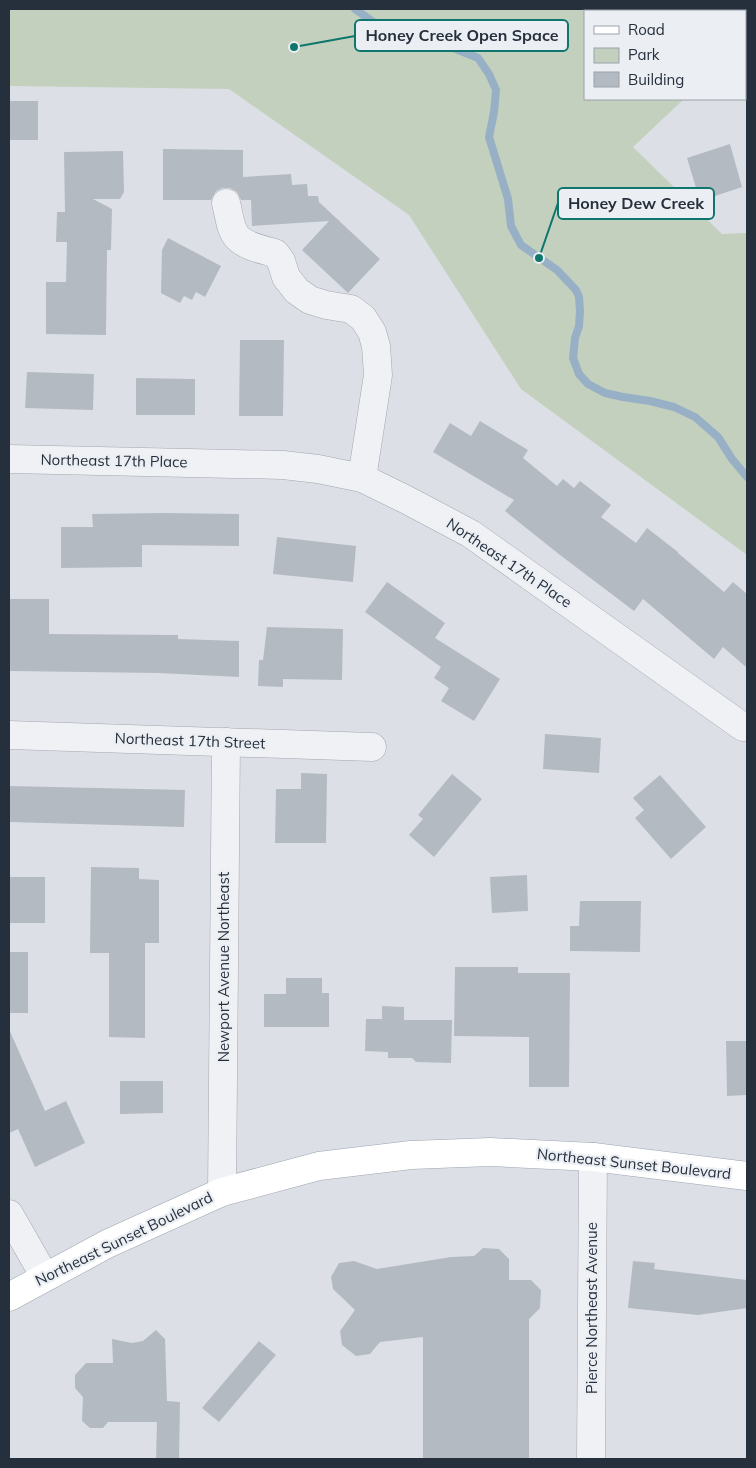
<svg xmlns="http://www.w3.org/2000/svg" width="756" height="1468" viewBox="0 0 756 1468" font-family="Mulish,sans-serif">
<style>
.green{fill:#c3d0bd}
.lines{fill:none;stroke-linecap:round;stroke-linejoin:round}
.stream{stroke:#97b0c6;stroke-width:8}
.building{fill:#b4bac2}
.minor-casing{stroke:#a2a7b0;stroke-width:29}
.major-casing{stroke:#9ca5b1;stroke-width:29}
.minor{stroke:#eff1f4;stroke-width:28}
.major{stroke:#fff;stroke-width:28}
.labels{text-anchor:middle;stroke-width:4.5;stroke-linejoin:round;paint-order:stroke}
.street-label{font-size:15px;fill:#262f3c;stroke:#ebeff4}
.leader{fill:none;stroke:#0f766e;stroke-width:2}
.callout-dot{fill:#0f766e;stroke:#ebeff4;stroke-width:2}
.callout{fill:#ebeff4;stroke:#0f766e;stroke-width:2}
.callout-label{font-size:16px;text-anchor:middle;font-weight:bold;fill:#262f3c}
</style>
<rect width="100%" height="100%" fill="#dce0e6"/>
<!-- green -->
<path class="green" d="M 9,9 L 747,9 L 747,38 L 745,41 L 745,11 L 585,11 L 585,99 L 684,99 L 633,147 L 722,234 L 747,233 L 747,555 L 521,389 L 409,215 L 229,89 L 9,86 Z"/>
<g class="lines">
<!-- stream -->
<path class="stream" d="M 355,9 L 376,24 L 399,34 L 421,42 L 446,45 L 478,58 L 489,74 L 496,90 L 494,112 L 489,137 L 508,199 L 511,226 L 521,245 L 557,270 L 576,290 L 579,297 L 580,311 L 579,326 L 575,338 L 573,358 L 579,374 L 588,384 L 605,393 L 623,397 L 650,401 L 674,407 L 695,417 L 718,437 L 732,459 L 747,477"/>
</g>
<!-- building -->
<g class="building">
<rect x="9" y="101" width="29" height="39"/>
<path d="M 730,144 L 742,187 L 700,201 L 687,158 Z"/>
<path d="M 163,149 L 243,150 L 243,177 L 291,174 L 292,185 L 307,184 L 308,196 L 318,196 L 319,202 L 380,259 L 348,293 L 302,250 L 329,221 L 252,226 L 251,200 L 241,200 L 237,192 L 230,188 L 222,188 L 216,191 L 211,200 L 163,200 Z"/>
<path d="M 123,151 L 124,192 L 120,199 L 93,199 L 112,209 L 111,250 L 107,250 L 106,335 L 46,334 L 46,282 L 66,282 L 67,242 L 56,242 L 57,212 L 65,212 L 64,152 Z"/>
<path d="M 168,238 L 221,266 L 205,297 L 196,292 L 192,300 L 184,296 L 180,303 L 161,293 L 162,250 Z"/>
<path d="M 240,340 L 284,340 L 283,416 L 239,416 Z"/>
<path d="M 27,372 L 94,374 L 93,410 L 25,408 Z"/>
<path d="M 136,378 L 195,379 L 195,415 L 136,415 Z"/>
<path d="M 480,421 L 528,450 L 523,458 L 557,486 L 563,479 L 574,488 L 580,481 L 611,505 L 601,517 L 636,543 L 647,528 L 678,552 L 678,553 L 724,592 L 733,582 L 747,594 L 747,668 L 723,647 L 714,659 L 643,599 L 634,611 L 560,555 L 505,511 L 514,500 L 433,452 L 450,423 L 471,436 Z"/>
<path d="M 164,513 L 239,514 L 239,546 L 142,545 L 142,567 L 61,568 L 61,527 L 93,527 L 92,514 Z"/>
<path d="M 277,537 L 356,546 L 353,582 L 273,574 Z"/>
<path d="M 387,582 L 445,623 L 435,638 L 500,679 L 474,721 L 441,701 L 449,688 L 434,678 L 441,667 L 365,612 Z"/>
<path d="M 10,599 L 49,599 L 49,634 L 178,635 L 178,639 L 239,641 L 239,677 L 159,673 L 9,671 Z"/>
<path d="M 267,627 L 343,629 L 342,680 L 283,679 L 283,687 L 258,686 L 259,660 L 263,660 Z"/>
<path d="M 545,734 L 601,738 L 599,773 L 543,769 Z"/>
<path d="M 301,773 L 327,774 L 326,843 L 275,843 L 276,789 L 301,789 Z"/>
<path d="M 452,774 L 482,799 L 434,857 L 409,835 L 423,819 L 418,815 Z"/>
<path d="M 660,775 L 706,827 L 671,859 L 635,818 L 644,810 L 633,798 Z"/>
<path d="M 9,786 L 185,790 L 184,827 L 9,822 Z"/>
<path d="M 91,867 L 139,868 L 139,879 L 159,880 L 159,943 L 145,943 L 145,1038 L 109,1037 L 109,953 L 90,953 Z"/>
<path d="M 527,875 L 528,911 L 492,913 L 490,877 Z"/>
<rect x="9" y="877" width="36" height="46"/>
<path d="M 580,901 L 641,901 L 640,952 L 570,951 L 570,926 L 579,926 Z"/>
<rect x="9" y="952" width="19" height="61"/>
<path d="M 455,967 L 518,967 L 518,973 L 570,973 L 569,1087 L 529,1087 L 529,1037 L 454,1036 Z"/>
<path d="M 286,978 L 322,978 L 322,993 L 329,993 L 329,1027 L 264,1027 L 264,994 L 286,994 Z"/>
<path d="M 382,1006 L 404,1007 L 404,1020 L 452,1020 L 451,1063 L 416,1062 L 412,1058 L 388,1058 L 388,1052 L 365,1051 L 366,1019 L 382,1019 Z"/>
<path d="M 9,1029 L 45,1111 L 66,1101 L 85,1143 L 35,1167 L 18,1129 L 9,1133 Z"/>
<path d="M 726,1041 L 747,1041 L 747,1095 L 727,1096 Z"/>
<path d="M 120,1081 L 163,1081 L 163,1113 L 120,1114 Z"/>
<path d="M 483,1248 L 499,1249 L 509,1259 L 509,1280 L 531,1280 L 541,1290 L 540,1308 L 529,1319 L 529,1459 L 423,1459 L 423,1337 L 380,1342 L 370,1354 L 356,1356 L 342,1345 L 340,1331 L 355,1310 L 333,1289 L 331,1277 L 339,1263 L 354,1261 L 377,1269 L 451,1257 L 474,1256 Z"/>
<path d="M 633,1261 L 655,1263 L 654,1269 L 747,1280 L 747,1308 L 698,1315 L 628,1308 Z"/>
<path d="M 156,1330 L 165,1339 L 167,1401 L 180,1402 L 179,1459 L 156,1459 L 157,1422 L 108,1422 L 103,1428 L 90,1428 L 82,1421 L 83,1397 L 75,1388 L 75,1375 L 86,1363 L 113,1363 L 112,1339 L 132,1343 L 143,1341 Z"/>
<path d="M 259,1341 L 276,1355 L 219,1422 L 202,1408 Z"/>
</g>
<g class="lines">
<defs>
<g id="minor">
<path d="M 226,203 C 229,214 230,230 238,238 C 247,247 264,250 275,253 L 281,261 L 286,277 L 297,291 L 310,300 L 326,305 L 351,309 L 363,318 L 372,332 L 376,346 L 378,375 L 362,478"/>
<path d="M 9,459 L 283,465 L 318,469 L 362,478 L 405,499 L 471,534 L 743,727"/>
<path d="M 9,735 L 372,747"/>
<path d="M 222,1192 L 226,742"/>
<path d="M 9,1214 L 45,1277"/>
<path d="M 591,1459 L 593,1157"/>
</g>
<path id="major" d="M 9,1297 L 107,1244 L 222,1192 L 319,1166 L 411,1155 L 490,1152 L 593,1157 L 747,1176"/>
</defs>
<!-- minor casing -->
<use href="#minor" class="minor-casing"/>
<!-- major casing -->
<use href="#major" class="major-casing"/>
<!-- minor -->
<use href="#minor" class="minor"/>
<!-- major -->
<use href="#major" class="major"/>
</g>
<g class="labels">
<!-- street labels -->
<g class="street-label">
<text transform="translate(114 461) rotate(1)" y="5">Northeast 17th Place</text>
<text transform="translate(509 563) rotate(34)" y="5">Northeast 17th Place</text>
<text transform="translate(190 741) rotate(2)" y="5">Northeast 17th Street</text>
<text transform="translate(224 967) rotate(-90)" y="5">Newport Avenue Northeast</text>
<text transform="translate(634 1164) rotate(6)" y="5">Northeast Sunset Boulevard</text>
<text transform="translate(124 1239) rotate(-26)" y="5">Northeast Sunset Boulevard</text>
<text transform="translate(592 1308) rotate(-90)" y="5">Pierce Northeast Avenue</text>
</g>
</g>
<!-- callouts -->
<path class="leader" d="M294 47L355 36M539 258L558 203"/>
<g class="callout-dot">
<circle cx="294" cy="47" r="5"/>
<circle cx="539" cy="258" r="5"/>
</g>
<g class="callout">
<rect x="355" y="20" width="213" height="31" rx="5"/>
<rect x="558" y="188" width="156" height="31" rx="5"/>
</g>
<g class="callout-label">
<text x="462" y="41">Honey Creek Open Space</text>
<text x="636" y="209">Honey Dew Creek</text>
</g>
<!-- border -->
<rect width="756" height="1468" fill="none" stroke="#262f3c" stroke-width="20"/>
<!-- legend -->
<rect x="584" y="10" width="162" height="90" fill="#ebeff4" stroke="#9ca2aa"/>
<rect x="594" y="26" width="25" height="8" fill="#ffffff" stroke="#9ca2aa"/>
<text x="628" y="35" font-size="15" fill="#262f3c">Road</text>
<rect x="594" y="48" width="25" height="15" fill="#c3d0bd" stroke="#9ca2aa"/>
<text x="628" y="60" font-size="15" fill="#262f3c">Park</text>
<rect x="594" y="72" width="25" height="15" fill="#b4bac2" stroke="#9ca2aa"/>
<text x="628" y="85" font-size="15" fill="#262f3c">Building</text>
</svg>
